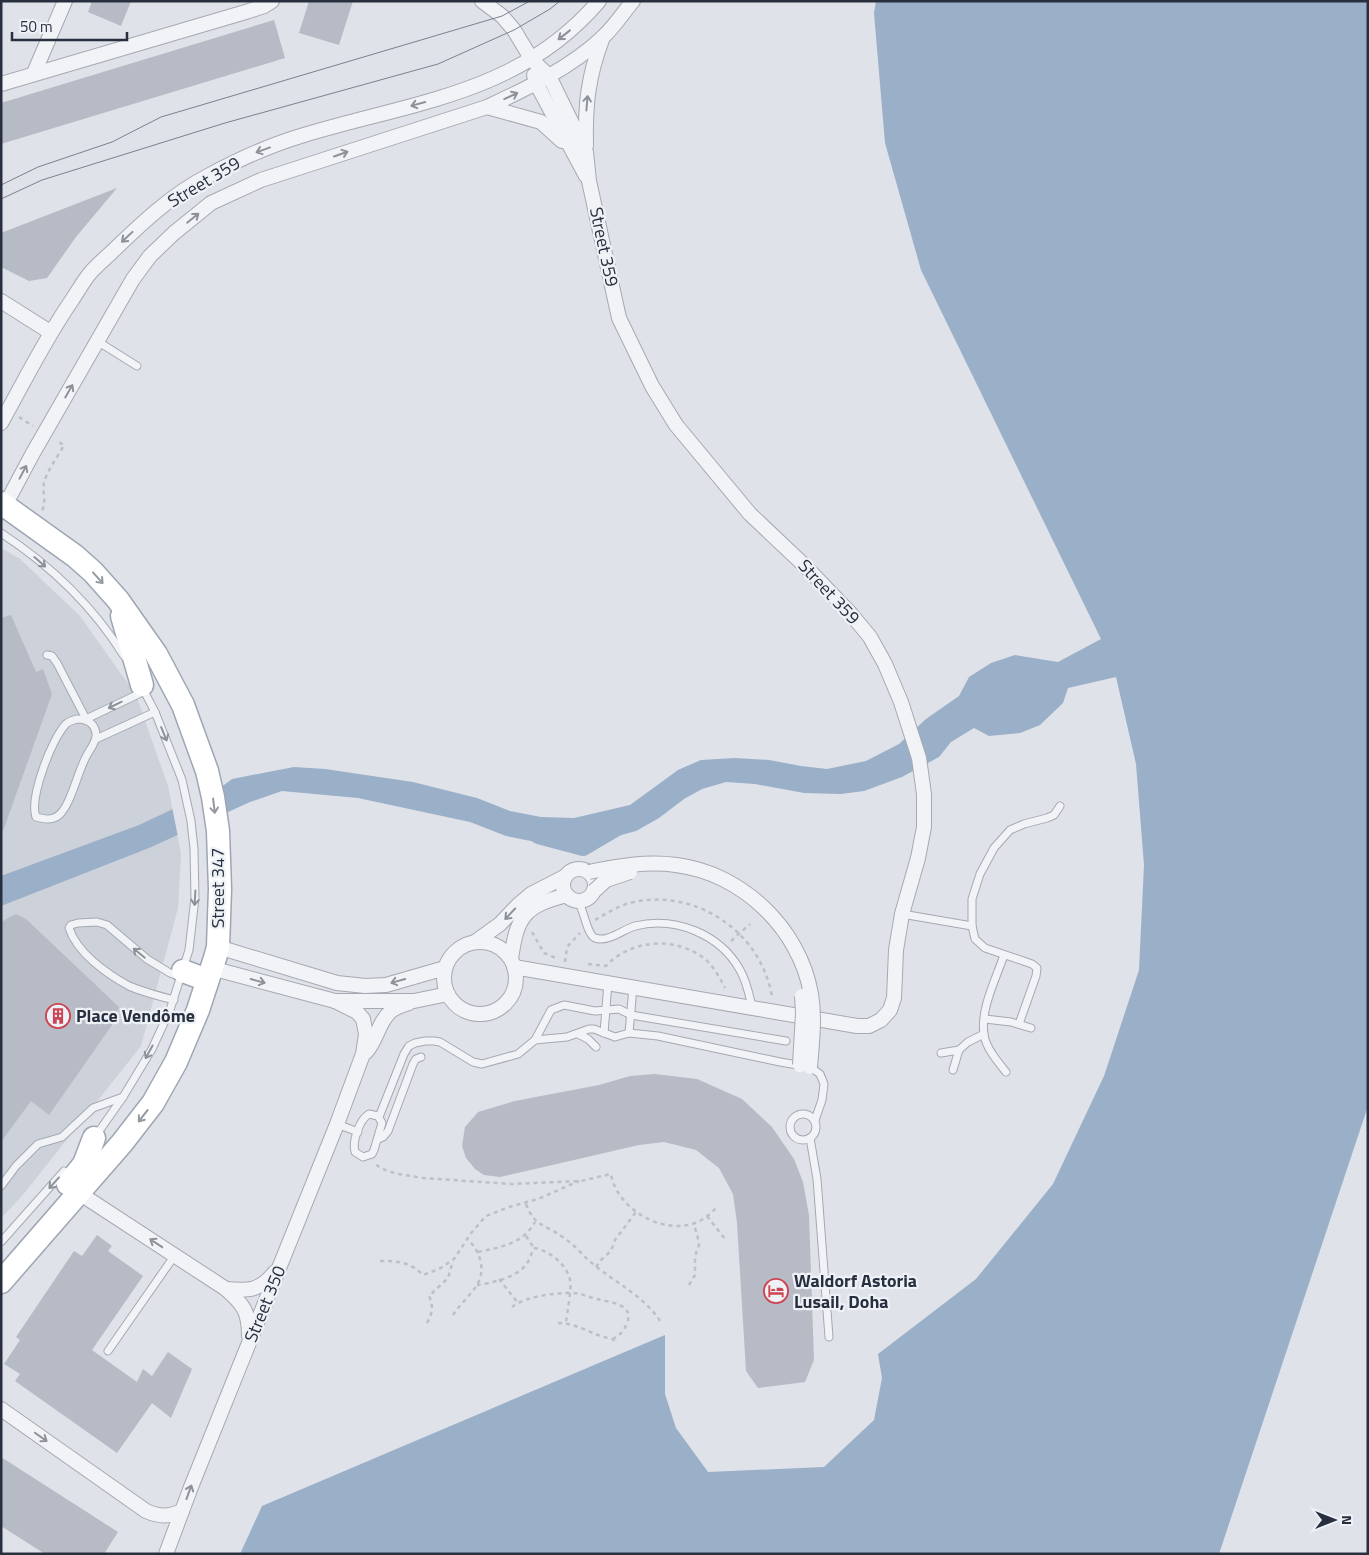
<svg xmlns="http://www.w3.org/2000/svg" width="1369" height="1555" viewBox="0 0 1369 1555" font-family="'Titillium Web',sans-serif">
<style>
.built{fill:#cdd1da}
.water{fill:#9aafc8}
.pier{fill:#dfe2e8}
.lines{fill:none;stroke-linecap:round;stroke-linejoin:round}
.canal{stroke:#9aafc8;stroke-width:16}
.building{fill:#b6bbc5}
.lane-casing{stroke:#a4a9b2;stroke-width:9}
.street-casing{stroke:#a4a9b2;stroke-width:16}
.primary-casing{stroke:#9ea6b4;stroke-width:25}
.path{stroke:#bdc0c6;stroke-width:2.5;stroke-dasharray:4 4;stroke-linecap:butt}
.lane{stroke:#f2f3f6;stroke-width:7}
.street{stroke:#f2f3f6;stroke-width:14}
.primary{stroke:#fff;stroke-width:22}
.tram{stroke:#798191;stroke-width:1}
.street-bridge-casing{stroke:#a4a9b2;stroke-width:16;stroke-linecap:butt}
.street-bridge{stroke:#f2f3f6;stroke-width:14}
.oneway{stroke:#8d929a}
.oneway2{stroke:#94989f}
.labels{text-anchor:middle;stroke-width:4.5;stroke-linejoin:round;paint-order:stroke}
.street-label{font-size:18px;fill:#28303f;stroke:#eef1f6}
.poi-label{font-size:18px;font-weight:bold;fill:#28303f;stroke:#eef1f6;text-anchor:start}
</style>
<rect width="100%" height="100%" fill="#dfe2e8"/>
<!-- built -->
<path class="built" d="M 1,548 L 20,559 L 80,616 L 136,695 L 168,786 L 181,854 L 178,908 L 141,1046 L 22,1196 L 1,1218 Z"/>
<!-- water -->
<path class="water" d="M 876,1 L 1368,1 L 1368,1106 L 1219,1554 L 240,1554 L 262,1506 L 665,1335 L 665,1394 L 676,1428 L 708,1472 L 824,1467 L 874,1420 L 882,1378 L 878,1354 L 976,1279 L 1053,1184 L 1104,1076 L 1139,970 L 1144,865 L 1136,764 L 1116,677 L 1068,688 L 1063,703 L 1040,725 L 1020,733 L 989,736 L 974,728 L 951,742 L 939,757 L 902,777 L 864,791 L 841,794 L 804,793 L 755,784 L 726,782 L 702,789 L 684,799 L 659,818 L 636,831 L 610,838 L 536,842 L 506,836 L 470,822 L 358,798 L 282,791 L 250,802 L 149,848 L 1,906 L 1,876 L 139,825 L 224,785 L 232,779 L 294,767 L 325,769 L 413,782 L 477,798 L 510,811 L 541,817 L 574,818 L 630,805 L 678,770 L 701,760 L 735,758 L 769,760 L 801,766 L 827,769 L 866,761 L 899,744 L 926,719 L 959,696 L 969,677 L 991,663 L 1015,655 L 1058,662 L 1101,639 L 921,270 L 885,143 L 874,13 Z"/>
<!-- pier -->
<path class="pier" d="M 220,784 L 227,815 L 178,837 L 172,807 Z"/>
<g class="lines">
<!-- canal -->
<path class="canal" d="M 538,836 L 583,848 L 617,828"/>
</g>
<!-- building -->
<g class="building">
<path d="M 92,1 L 131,1 L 121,26 L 88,12 Z"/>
<path d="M 309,1 L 353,1 L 339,45 L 299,33 Z"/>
<path d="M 274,20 L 285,58 L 1,144 L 1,103 Z"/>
<path d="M 117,188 L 76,237 L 47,278 L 29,281 L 1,267 L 1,233 Z"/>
<path d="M 11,615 L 36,672 L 43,669 L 52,694 L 3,831 L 1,830 L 1,618 Z"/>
<path d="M 16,914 L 26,919 L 119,1007 L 112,1025 L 49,1115 L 31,1101 L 1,1142 L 1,922 Z"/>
<path d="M 655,1074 L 697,1079 L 742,1099 L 772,1127 L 794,1159 L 803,1182 L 809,1215 L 814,1360 L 805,1382 L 758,1388 L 746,1371 L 737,1223 L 733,1194 L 719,1168 L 696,1150 L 664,1142 L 639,1145 L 500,1177 L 484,1175 L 475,1169 L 466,1158 L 462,1146 L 465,1127 L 478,1112 L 515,1101 L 599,1085 L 630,1076 Z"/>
<path d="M 97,1235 L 112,1246 L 108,1251 L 143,1276 L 92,1350 L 137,1382 L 143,1369 L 152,1376 L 168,1352 L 192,1369 L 171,1418 L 152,1403 L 117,1453 L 15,1381 L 20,1374 L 4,1364 L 20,1340 L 16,1337 L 74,1251 L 82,1256 Z"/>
<path d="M 1,1457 L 118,1532 L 104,1554 L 45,1554 L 1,1526 Z"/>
</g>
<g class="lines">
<defs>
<g id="lane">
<path d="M 97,341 L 137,366"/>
<path d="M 1,533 C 50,565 93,606 124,656"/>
<path d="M 47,655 L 52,656 L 57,663 L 86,719 L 145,691"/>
<path d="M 77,719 C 87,719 95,723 96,734 C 97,741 90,749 87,755 C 78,770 71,805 59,815 C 52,821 44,819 36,817 C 29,798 52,738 66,724 C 69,721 73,720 77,719 Z"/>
<path d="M 96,739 L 155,712"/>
<path d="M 578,901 C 584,910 587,935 595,938 C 607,943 624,929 635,926 C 675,916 720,934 740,970 C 747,982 749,994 752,1007"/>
<path d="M 902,914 L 972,926"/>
<path d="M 1004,955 C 996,979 980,1009 984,1035 C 986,1048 998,1062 1006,1072"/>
<path d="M 174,1000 C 159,996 143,992 129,986 C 107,974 77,953 69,928 L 71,925 L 78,923 L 97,922 L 107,925 L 147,959 L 170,973 L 181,977"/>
<path d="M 985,1019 L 1011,1022 L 1031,1028"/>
<path d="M 1019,1024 L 1036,976 L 1037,968 L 1032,964 L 985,948 L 975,939 L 972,926 L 972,899 L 980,874 L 994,848 L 1010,830 L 1024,824 L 1047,818 L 1054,815 L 1060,806"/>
<path d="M 604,1033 L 608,983"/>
<path d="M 629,1033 L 658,1036 L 780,1062 L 810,1067 L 820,1074 L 824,1084 L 822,1100 L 815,1120"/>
<path d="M 578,1034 L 588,1039 L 596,1047"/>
<path d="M 535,1040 L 551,1010 L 564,1005 L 595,1011 L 619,1009 L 631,1015 L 786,1041"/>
<path d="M 941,1053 L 959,1050 L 968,1042 L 984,1034"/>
<path d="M 953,1070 L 959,1050"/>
<circle cx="803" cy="1127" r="13"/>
<path d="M 369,1114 L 378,1116 L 382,1123 L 374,1150 L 372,1154 L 363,1157 L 355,1152 C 352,1142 359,1120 369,1114 Z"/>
<path d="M 379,1117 L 404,1054 L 409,1046 L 415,1043 L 425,1041 L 434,1041 L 440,1042 L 473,1062 L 482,1064 L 518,1054 L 535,1040 L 567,1037 L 589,1029 L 594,1029 L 615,1037 L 629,1033 L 633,987"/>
<path d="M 337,1124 L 358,1132"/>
<path d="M 95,1137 L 123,1097 L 152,1049 L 170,1010 L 189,950 L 195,898 L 194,849 L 191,821 L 182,780 L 155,712 L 142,687"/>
<path d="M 810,1138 L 817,1179 L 829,1337"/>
<path d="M 378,1139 L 383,1137 L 388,1131 L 413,1064 L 416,1059 L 421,1057"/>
<path d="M 1,1186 L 16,1166 L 38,1144 L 62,1137 L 93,1108 L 123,1097"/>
<path d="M 1,1242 L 64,1171"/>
<path d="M 108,1351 L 175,1255"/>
</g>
<g id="street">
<path d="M 482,1 L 502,16 L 514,30 L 532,60 L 549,76 L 586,152 L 589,181 L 619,318 L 652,386 L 676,425 L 750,514 L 805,566 L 851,614 L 870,637 L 885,664 L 901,702 L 919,758 L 924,794 L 924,827 L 918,858 L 902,914 L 896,950 L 894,998 L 890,1010 L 881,1020 L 869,1026 L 857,1026 L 514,967"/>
<path d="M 34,73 L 65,1"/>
<path d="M 534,75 L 536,83 L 586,176"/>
<path d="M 1,84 L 249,11 L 264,6 L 272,1"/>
<path d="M 487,107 L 541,122 L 562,141"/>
<path d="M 586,146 C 585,105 588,76 603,37"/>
<path d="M 1,301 L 50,332"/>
<path d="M 1,423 C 24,382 45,339 72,300 C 78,291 84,280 91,272 C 99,263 108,256 116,248 C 143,222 173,194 206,177 C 237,160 270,145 304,135 C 412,102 520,94 599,1"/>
<path d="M 2,511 L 33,453 L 133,279 L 150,256 L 174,233 L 211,203 L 261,180 L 487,107 C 526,89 572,67 603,37 C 614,27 623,13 633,1"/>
<circle cx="579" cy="885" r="16"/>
<path d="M 475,942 L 500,924 L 518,905 L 531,894 L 564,877"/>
<circle cx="480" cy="978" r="36"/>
<path d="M 218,947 L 337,983 L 365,986 L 386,985 L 445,968"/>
<path d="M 511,959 C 517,916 524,906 567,895"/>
<path d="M 211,968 L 335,1001 L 414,1001 L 448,994"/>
<path d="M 366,1052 C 377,1041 378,1022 391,1011 C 396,1007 403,1005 409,1003"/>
<path d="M 79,1193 L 226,1289 C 244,1305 249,1312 249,1336"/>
<path d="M 226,1289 C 249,1291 260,1291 275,1272"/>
<path d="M 1,1409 L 146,1511 C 160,1517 168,1517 182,1511"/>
<path d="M 166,1554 L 191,1487 L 337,1124 L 363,1054 L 366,1034 L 363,1019 L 357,1012 L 335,1001"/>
</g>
<g id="primary">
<path d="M 1,503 L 75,556 L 93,572 L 118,600 L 156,654 L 183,705 L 207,771 L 213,797 L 218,831 L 220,889 L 218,947 L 215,958 L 198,1010 L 176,1062 L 153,1103 L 122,1143 L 1,1282"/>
<path d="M 122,616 L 142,685"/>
<path d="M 183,971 L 207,980"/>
<path d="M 68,1184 L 84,1164 L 94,1138"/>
</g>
</defs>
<!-- lane casing -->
<use href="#lane" class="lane-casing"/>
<!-- street casing -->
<use href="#street" class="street-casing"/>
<!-- primary casing -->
<use href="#primary" class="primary-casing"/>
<!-- path -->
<g class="path">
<path d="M 19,417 L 33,426"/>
<path d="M 42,510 C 47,503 42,492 44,483 C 47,470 58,457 64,445 L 57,441"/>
<path d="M 595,920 C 605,914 615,908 626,904 C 692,885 761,930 772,997"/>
<path d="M 532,932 L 544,953 L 556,958"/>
<path d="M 731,941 L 750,924"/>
<path d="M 565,962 L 567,947 L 580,933"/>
<path d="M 588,964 L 606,966 C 631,939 676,936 705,959 C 714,967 720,978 725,988"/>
<path d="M 376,1165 L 387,1171 L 399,1174 L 423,1178 L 511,1184 L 581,1181 L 611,1174 C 617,1209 662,1235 695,1223 C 704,1220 711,1213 717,1207"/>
<path d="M 526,1204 C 535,1228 546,1224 564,1238 C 575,1245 583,1256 593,1264 C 617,1284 645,1296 662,1324"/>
<path d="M 707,1216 L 725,1239"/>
<path d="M 526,1236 L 534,1248"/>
<path d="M 534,1248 C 548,1250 567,1264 570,1280 C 572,1290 567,1311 566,1323"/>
<path d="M 478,1252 C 501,1247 523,1244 535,1222"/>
<path d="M 380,1261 C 398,1261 410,1262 423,1275 L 439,1269 L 454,1259 L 472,1232 L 486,1216 L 509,1207 L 538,1199 L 579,1181"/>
<path d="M 596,1267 L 601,1260 L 611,1251 L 615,1240 L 636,1212"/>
<path d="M 499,1279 L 518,1303"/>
<path d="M 477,1285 C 491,1283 515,1278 525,1266 C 529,1262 531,1254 534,1248"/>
<path d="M 689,1285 L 695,1275 L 695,1256 L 699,1245 L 697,1233 L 693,1224"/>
<path d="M 512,1307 C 526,1296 554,1293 571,1293 C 581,1293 588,1297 597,1299 C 609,1302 635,1304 627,1323 C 624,1331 620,1335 613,1339"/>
<path d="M 453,1315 C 460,1304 472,1294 478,1283 C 486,1268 479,1249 467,1239"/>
<path d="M 427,1323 C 432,1314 434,1306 429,1296 L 448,1278 L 453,1261"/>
<path d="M 558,1323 C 578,1323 593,1336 613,1339 L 616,1345"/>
</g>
<!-- lane -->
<use href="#lane" class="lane"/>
<!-- street -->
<use href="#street" class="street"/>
<!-- primary -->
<use href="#primary" class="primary"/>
<!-- tram -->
<g class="tram">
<path d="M 1,185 L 38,167 L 112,142 L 161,117 L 502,16 L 530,1"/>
<path d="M 1,199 L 42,180 L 225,123 L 438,64 L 514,30 L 550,9 L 560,1"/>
</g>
<defs>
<g id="street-bridge">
<path d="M 589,872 C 618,866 647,861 676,865 C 742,873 800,929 811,994 C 815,1018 812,1043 810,1067"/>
<path d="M 594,891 L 606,880 L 630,872"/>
<path d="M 800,1065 L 803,1013 L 802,996"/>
</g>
</defs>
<!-- street-bridge casing -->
<use href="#street-bridge" class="street-bridge-casing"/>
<!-- street-bridge -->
<use href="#street-bridge" class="street-bridge"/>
</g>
<!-- one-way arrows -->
<defs><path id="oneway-shaft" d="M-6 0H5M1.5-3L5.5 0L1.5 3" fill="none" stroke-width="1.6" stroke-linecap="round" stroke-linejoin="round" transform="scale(1.25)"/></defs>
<g class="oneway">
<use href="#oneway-shaft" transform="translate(564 35) rotate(142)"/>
<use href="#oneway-shaft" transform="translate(511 96) rotate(-25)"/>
<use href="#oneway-shaft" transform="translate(587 103) rotate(-85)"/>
<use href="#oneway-shaft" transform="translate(418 104) rotate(165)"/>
<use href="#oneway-shaft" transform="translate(263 150) rotate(160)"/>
<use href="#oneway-shaft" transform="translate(341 154) rotate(-19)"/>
<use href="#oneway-shaft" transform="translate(193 218) rotate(-39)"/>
<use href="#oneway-shaft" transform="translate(127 237) rotate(137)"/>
<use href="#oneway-shaft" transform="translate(69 391) rotate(-60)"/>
<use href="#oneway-shaft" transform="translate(23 472) rotate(-62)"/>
<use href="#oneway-shaft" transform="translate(40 562) rotate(41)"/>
<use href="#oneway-shaft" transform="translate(115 705) rotate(154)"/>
<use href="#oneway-shaft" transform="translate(164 734) rotate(68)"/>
<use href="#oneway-shaft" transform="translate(195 898) rotate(93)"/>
<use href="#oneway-shaft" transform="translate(510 914) rotate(133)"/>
<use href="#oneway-shaft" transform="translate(139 953) rotate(-141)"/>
<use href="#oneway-shaft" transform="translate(258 981) rotate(15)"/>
<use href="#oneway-shaft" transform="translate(398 981) rotate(165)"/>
<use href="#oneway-shaft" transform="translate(149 1052) rotate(119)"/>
<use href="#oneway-shaft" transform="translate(54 1183) rotate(132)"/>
<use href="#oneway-shaft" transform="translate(156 1243) rotate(-147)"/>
<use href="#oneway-shaft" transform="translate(41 1437) rotate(35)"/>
<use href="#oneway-shaft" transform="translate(189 1492) rotate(-70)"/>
</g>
<g class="oneway2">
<use href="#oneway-shaft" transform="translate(98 578) rotate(48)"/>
<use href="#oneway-shaft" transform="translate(214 806) rotate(83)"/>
<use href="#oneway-shaft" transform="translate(143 1116) rotate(128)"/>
</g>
<!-- icons -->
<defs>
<symbol id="building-ring" viewBox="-11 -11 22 22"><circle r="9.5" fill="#eef1f6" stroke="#cc4554" stroke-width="1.5"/><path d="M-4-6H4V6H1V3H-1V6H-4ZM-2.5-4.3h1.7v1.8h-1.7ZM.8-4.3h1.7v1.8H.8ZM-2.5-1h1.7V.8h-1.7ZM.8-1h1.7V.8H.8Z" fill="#cc4554"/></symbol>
<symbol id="hotel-ring" viewBox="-11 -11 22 22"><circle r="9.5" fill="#eef1f6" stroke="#cc4554" stroke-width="1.5"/><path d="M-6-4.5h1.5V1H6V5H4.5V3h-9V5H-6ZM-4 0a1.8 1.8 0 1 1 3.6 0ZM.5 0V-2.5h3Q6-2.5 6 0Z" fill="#cc4554"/></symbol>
</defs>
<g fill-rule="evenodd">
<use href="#building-ring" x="44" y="1002" width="28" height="28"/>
<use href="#hotel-ring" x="762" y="1277" width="28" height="28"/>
</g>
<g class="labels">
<!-- street labels -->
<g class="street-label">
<text transform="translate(204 182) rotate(-31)" y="6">Street 359</text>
<text transform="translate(604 247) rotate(78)" y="6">Street 359</text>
<text transform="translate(829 592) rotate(47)" y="6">Street 359</text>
<text transform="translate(218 888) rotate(-90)" y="6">Street 347</text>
<text transform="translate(265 1304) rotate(-68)" y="6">Street 350</text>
</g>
<!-- poi labels -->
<g class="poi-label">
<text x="76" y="1022">Place Vendôme</text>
<text x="794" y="1287">Waldorf Astoria<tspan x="794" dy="21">Lusail, Doha</tspan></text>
</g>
</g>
<!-- border -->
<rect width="1369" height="1555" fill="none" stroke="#28303f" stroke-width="5"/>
<!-- north arrow -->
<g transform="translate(1334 1520) rotate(90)" stroke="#eef1f6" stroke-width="4" paint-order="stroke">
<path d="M0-4L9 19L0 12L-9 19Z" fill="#28303f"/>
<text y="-8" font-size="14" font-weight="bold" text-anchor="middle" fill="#28303f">N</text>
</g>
<!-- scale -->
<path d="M12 32v8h115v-8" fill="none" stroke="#28303f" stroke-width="2.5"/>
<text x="20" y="32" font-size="15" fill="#28303f" stroke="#eef1f6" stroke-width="4" paint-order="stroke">50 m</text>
</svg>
